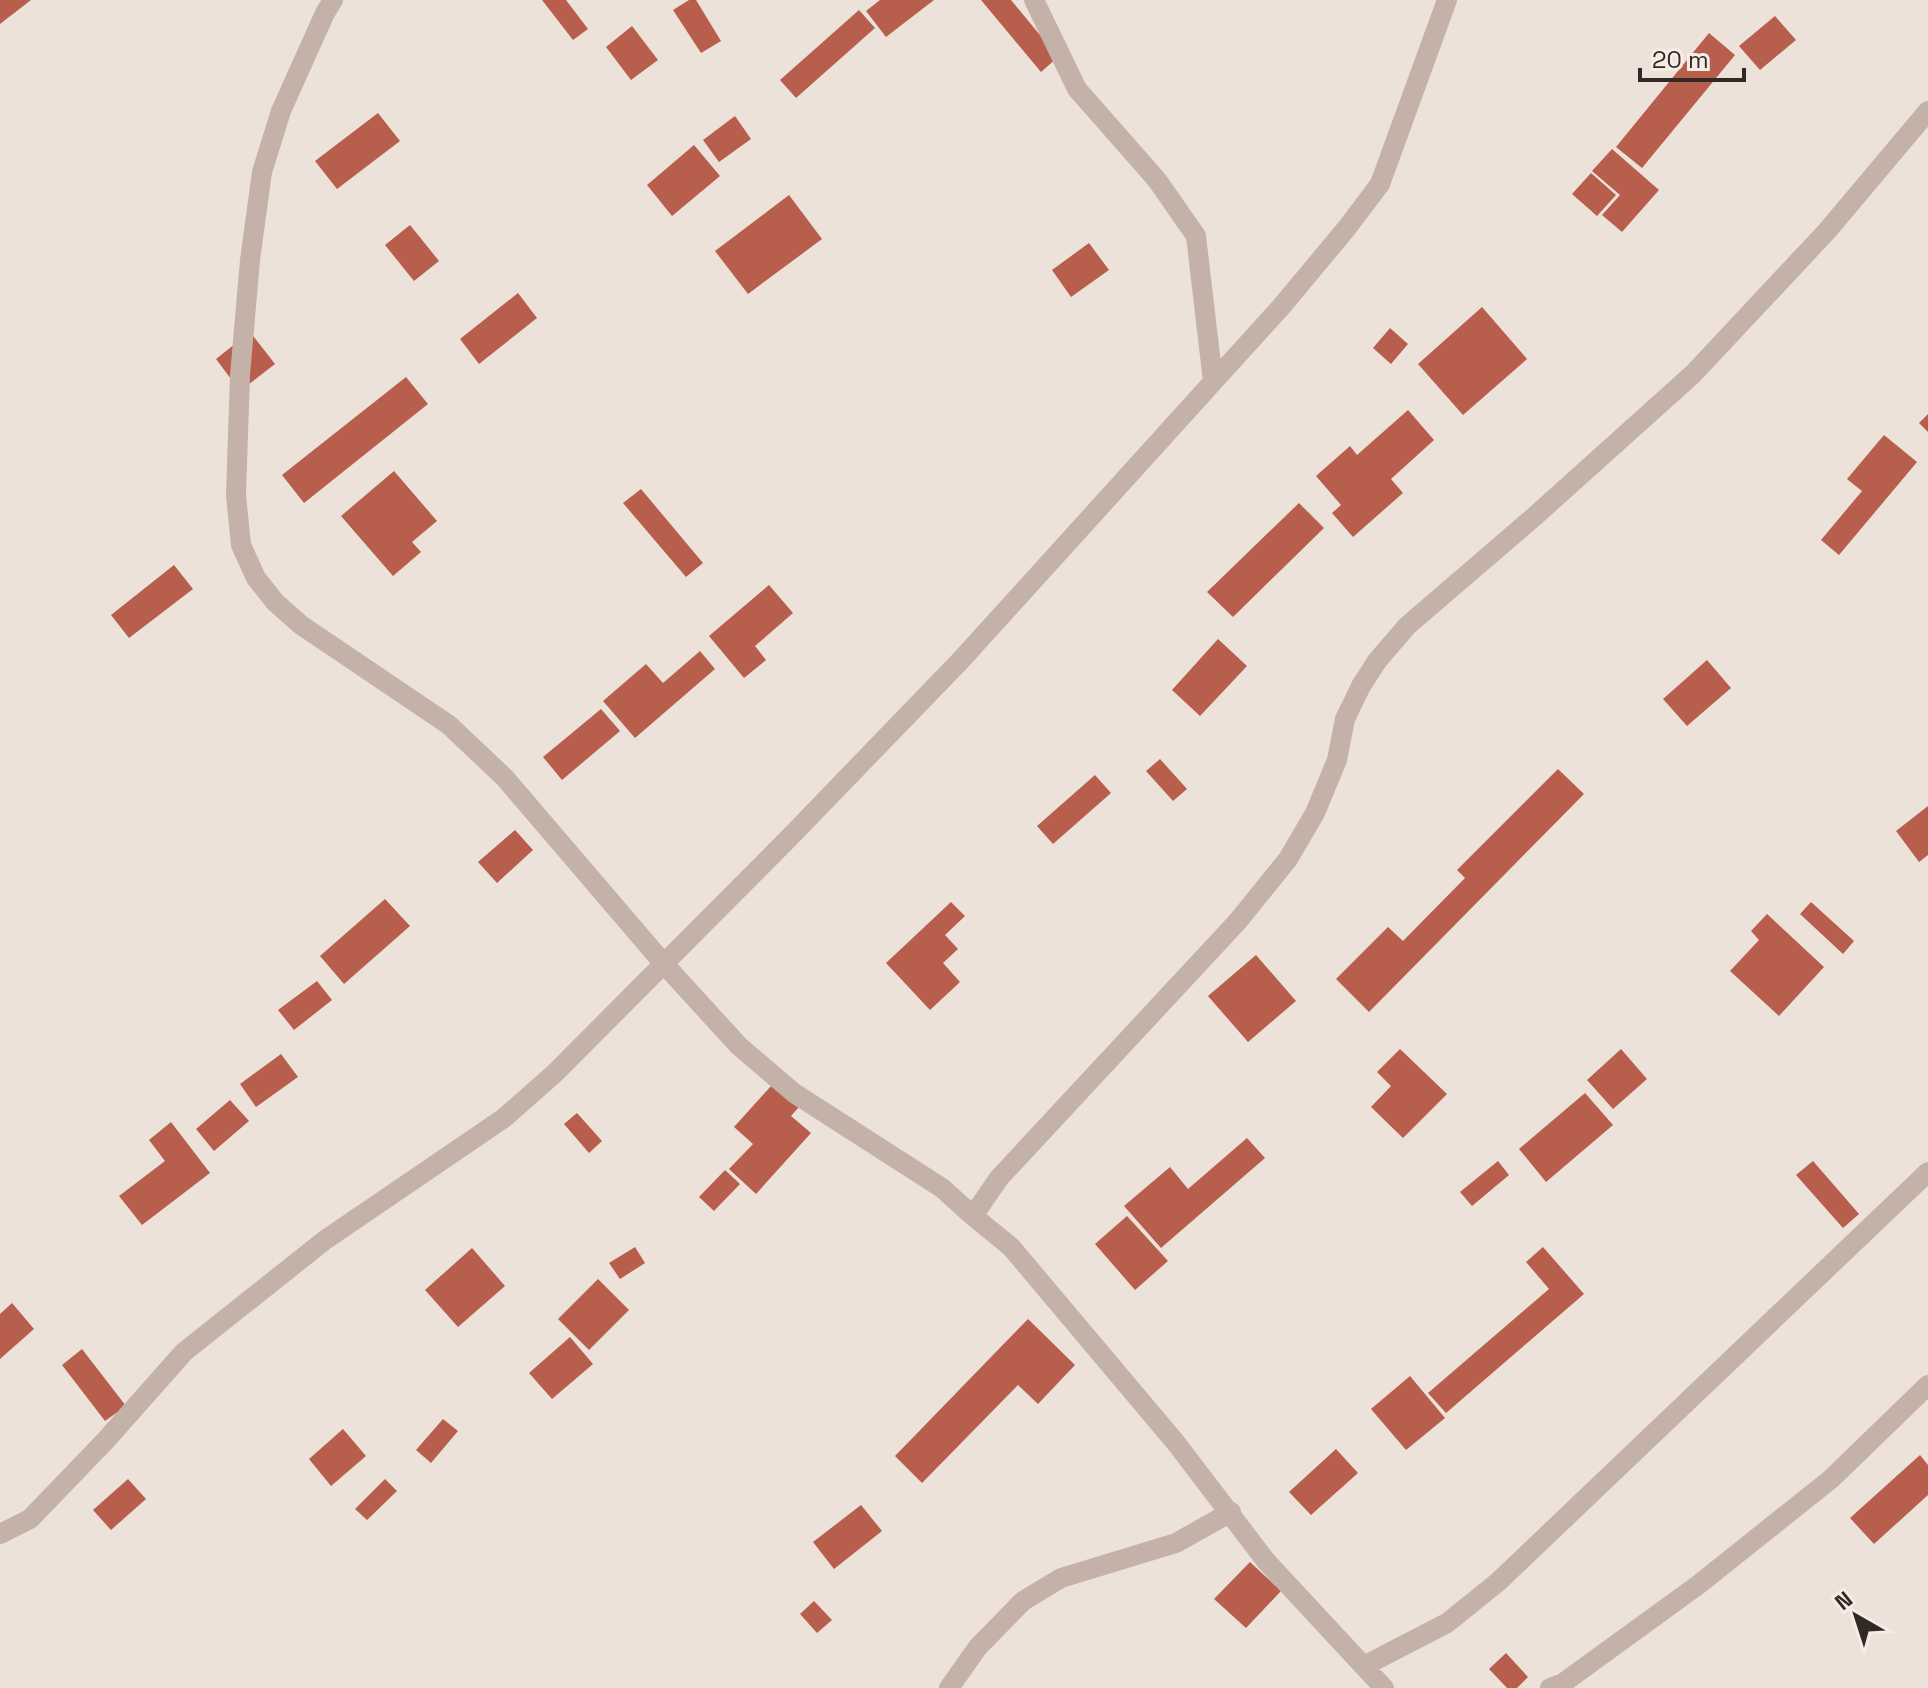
<svg xmlns="http://www.w3.org/2000/svg" width="1928" height="1688" font-family="'Space Grotesk',sans-serif">
	<style>
		.building { fill: #b75e4d }
		.lines { fill: none; stroke-linecap: round; stroke-linejoin: round }
		.minor { stroke: #c4b1a7; stroke-width: 20 }
	</style>
	<rect width="100%" height="100%" fill="#ede2d9"/>
	<path class="building" d="M0,0H31L0,24Z
		M542,0H566L588,29L573,40Z
		M689,0H696L721,41L701,53L673,10Z
		M880,0H934L886,37L866,11Z
		M981,0H1011L1058,57L1041,72Z
		M859,10L875,28L796,98L780,80Z
		M1775,16L1796,40L1760,70L1739,46Z
		M632,26L658,60L631,80L606,47Z
		M1709,33L1735,55L1642,168L1616,147Z
		M378,113L400,141L337,189L315,161Z
		M735,116L751,139L719,162L703,140Z
		M694,145L720,176L672,216L647,185Z
		M1612,149L1659,190L1622,232L1602,215L1620,195L1592,171Z
		M1591,173L1616,195L1597,216L1572,194Z
		M789,195L822,239L748,294L715,251Z
		M410,225L439,261L414,281L385,245Z
		M1089,243L1109,270L1071,297L1052,270Z
		M518,293L537,318L479,364L460,339Z
		M1482,307L1527,359L1463,415L1418,364Z
		M1390,328L1408,344L1391,364L1373,348Z
		M250,332L275,364L240,391L216,359Z
		M406,377L428,404L304,503L282,475Z
		M1408,410L1434,440L1391,479L1403,493L1353,537L1332,513L1341,505L1316,476L1350,446L1357,455Z
		M1928,414V432L1919,423Z
		M1884,435L1917,462L1839,555L1821,540L1862,491L1847,479Z
		M394,471L437,521L412,542L421,552L393,576L341,516Z
		M641,489L703,563L686,577L623,503Z
		M1299,503L1324,528L1233,617L1207,592Z
		M174,565L193,589L129,638L111,615Z
		M769,585L793,613L755,646L766,660L744,678L709,636Z
		M1218,639L1247,666L1200,716L1172,690Z
		M700,651L715,669L635,738L603,701L646,664L663,683Z
		M1707,660L1731,688L1687,726L1663,699Z
		M601,709L620,731L562,780L543,757Z
		M1160,759L1187,789L1173,801L1146,771Z
		M1558,769L1584,794L1369,1012L1336,979L1388,927L1403,941L1465,878L1457,870Z
		M1095,775L1111,793L1053,844L1037,826Z
		M1928,806V855L1919,862L1896,831Z
		M515,830L533,850L497,883L478,862Z
		M385,899L410,926L344,984L320,956Z
		M951,902L965,916L945,935L958,949L943,963L960,982L930,1010L886,963Z
		M1811,902L1854,941L1843,954L1800,914Z
		M1767,914L1824,967L1779,1016L1730,971L1759,940L1751,931Z
		M1256,955L1296,1001L1248,1042L1208,996Z
		M317,981L332,1000L294,1030L278,1010Z
		M1400,1049L1447,1094L1403,1138L1371,1107L1391,1086L1377,1072Z
		M1621,1049L1647,1079L1613,1109L1587,1080Z
		M281,1054L298,1077L256,1107L240,1084Z
		M780,1076L806,1099L791,1116L811,1133L756,1194L729,1169L753,1144L734,1127Z
		M1585,1093L1613,1125L1546,1182L1519,1149Z
		M230,1100L249,1121L214,1151L196,1129Z
		M577,1113L602,1141L589,1153L564,1124Z
		M171,1122L210,1173L142,1225L119,1196L165,1161L149,1140Z
		M1247,1138L1265,1158L1161,1248L1124,1206L1170,1167L1188,1189Z
		M1498,1161L1509,1175L1472,1206L1460,1192Z
		M1813,1161L1859,1214L1843,1228L1796,1175Z
		M725,1170L740,1184L714,1211L699,1197Z
		M1127,1216L1168,1261L1135,1290L1095,1244Z
		M635,1247L645,1263L620,1279L609,1263Z
		M1543,1247L1584,1294L1446,1413L1428,1393L1549,1289L1526,1262Z
		M472,1248L505,1286L458,1327L425,1290Z
		M598,1279L629,1310L589,1350L558,1319Z
		M12,1303L34,1329L0,1359V1314Z
		M1028,1319L1075,1365L1038,1404L1018,1385L922,1483L895,1456Z
		M570,1337L593,1364L552,1399L529,1373Z
		M82,1349L126,1406L105,1421L62,1365Z
		M1410,1376L1445,1418L1406,1450L1371,1409Z
		M443,1419L458,1431L431,1463L416,1450Z
		M343,1429L366,1456L331,1486L309,1459Z
		M1336,1449L1358,1473L1311,1515L1289,1492Z
		M1920,1455L1928,1465V1495L1874,1544L1850,1518Z
		M128,1479L146,1499L111,1530L93,1510Z
		M385,1479L397,1491L367,1520L355,1509Z
		M861,1505L882,1531L834,1569L813,1542Z
		M1250,1562L1281,1591L1246,1628L1214,1599Z
		M814,1601L832,1620L817,1633L800,1614Z
		M1506,1653L1528,1677L1517,1688H1507L1489,1669Z"/>
	<g class="lines">
		<path class="minor" d="M333,0L325,13L281,111L262,172L250,260L240,375L236,495L241,545L256,578L275,602L301,625L449,725L505,778L664,964L739,1046L794,1093L942,1188L973,1216
			M1034,0L1077,89L1157,180L1196,236L1213,381
			M0,1534L30,1519L106,1440L184,1352L325,1240L504,1118L555,1073L789,838L961,660L1281,307L1346,229L1380,184L1447,0
			M1364,1666L1447,1623L1498,1582L1928,1172
			M949,1688L978,1647L1023,1601L1061,1578L1176,1543L1231,1512
			M1384,1688L1266,1561L1176,1443L1011,1247L973,1216L999,1178L1238,921L1288,859L1315,813L1337,760L1345,719L1361,686L1377,661L1407,626L1535,516L1693,374L1827,231L1928,111
			M1550,1688L1563,1683L1698,1585L1831,1479L1928,1385"/>
	</g>
	<g transform="translate(1856 1616) rotate(321)" stroke="#f6ece4" stroke-width="6" paint-order="stroke">
	<path d="M0-6L14 30L0 20L-14 30Z" fill="#312926"/>
	<text y="-12" font-size="22" font-weight="bold" text-anchor="middle" fill="#312926">N</text>
	</g>
	<path d="M1640 68v12h104v-12" fill="none" stroke="#312926" stroke-width="4"/>
	<text x="1652" y="68" font-size="24" fill="#312926" stroke="#f6ece4" stroke-width="6" paint-order="stroke">20 m</text>
</svg>
